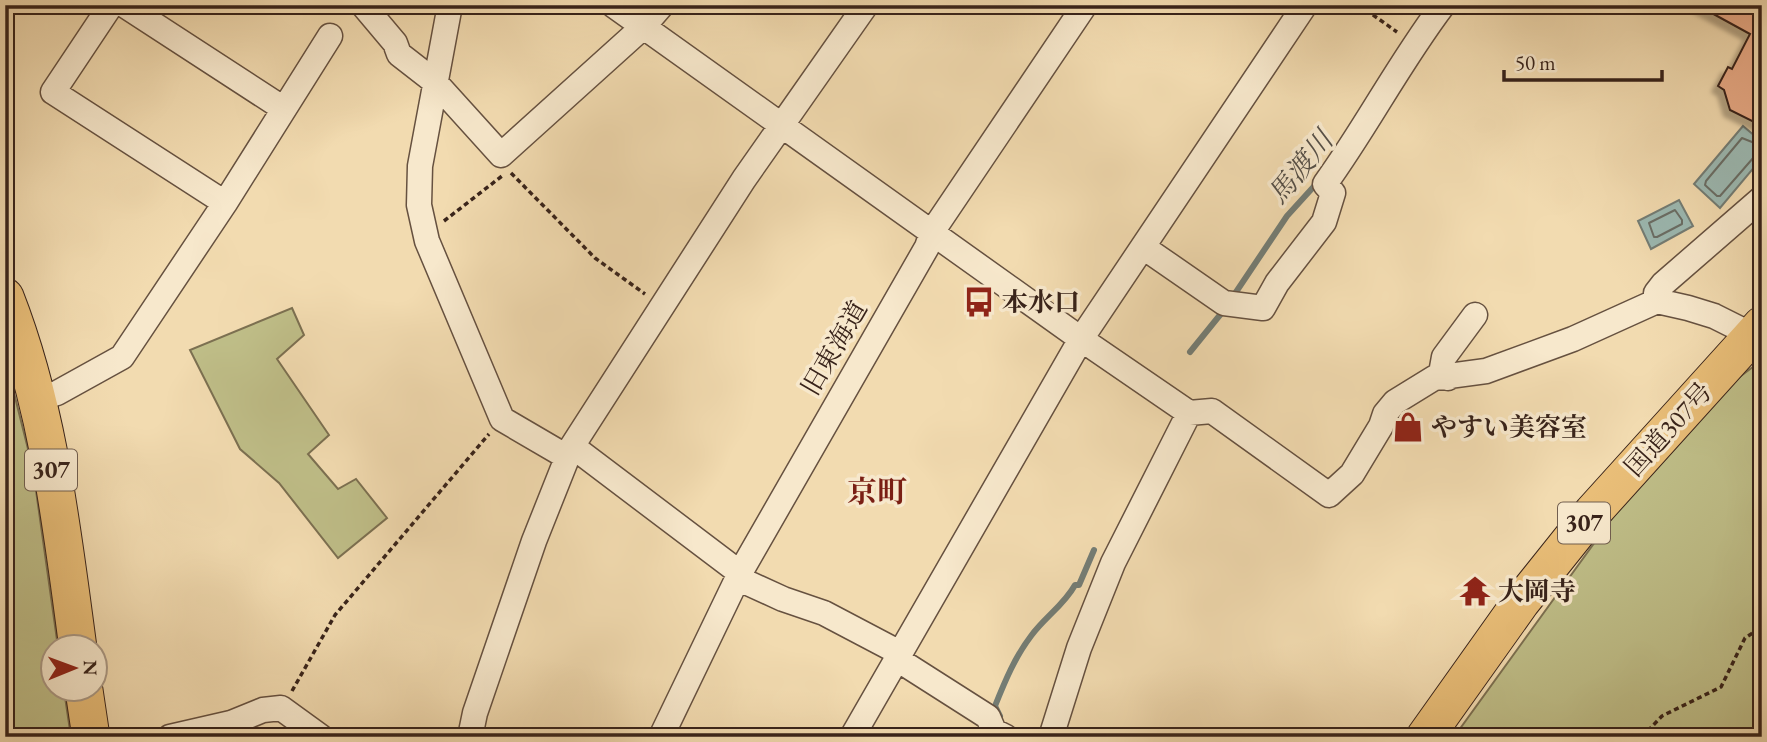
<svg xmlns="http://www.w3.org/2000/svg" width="1767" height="742" font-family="'EB Garamond','Noto Serif JP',serif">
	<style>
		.green { fill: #bfbe88; stroke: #7c7051; stroke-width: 2 }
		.water { fill: #9cb9b2; stroke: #747d75; stroke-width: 2 }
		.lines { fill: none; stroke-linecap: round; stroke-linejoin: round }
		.shore { stroke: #6a6e66; stroke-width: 2 }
		.stream { stroke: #747d75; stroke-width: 6 }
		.building { fill: #e8aa86; stroke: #38231a; stroke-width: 2; filter: url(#shadow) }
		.minor-casing { stroke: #665140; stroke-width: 27 }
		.highway-casing { stroke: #38231a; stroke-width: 39 }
		.path { stroke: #38231a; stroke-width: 3.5; stroke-dasharray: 5 3.5; stroke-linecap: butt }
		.minor { stroke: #f7e8cc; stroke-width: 24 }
		.highway { stroke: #e9be78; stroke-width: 37 }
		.labels { text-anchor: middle; stroke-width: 7; stroke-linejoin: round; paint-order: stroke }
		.shield { fill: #f7e8cc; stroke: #715e4f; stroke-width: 2 }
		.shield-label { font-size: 24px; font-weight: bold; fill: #38231a }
		.poi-label { font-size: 26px; font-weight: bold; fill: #38231a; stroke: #f7e8cc; text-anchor: start }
		.street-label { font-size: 26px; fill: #38231a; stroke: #f7e8cc }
		.water-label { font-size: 28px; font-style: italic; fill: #565048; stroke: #f7e8cc }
		.quarter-label { font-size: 30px; font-weight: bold; fill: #7a1f14; stroke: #f7e8cc }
	</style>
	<defs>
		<filter id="shadow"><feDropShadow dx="-6" dy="6" stdDeviation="2" flood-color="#0004"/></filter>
	</defs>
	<rect width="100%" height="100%" fill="#f2dbb0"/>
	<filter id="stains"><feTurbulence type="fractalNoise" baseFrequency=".00286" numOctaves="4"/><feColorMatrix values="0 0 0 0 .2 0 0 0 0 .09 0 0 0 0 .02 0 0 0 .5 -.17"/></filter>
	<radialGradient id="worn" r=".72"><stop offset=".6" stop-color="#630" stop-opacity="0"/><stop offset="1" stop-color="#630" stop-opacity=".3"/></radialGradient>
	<path class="green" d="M292,308L304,335L277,359L329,435L308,454L338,489L356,479L387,518L338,558L279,483L240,449L190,350Z
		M5,357L33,469L58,647L52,648V690H64L71,737H5Z
		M1762,360V737H1454L1634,488L1733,382Z"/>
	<path class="water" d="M1743,126L1762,142V158L1720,208L1694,184Z
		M1679,200L1693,226L1651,249L1638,221Z"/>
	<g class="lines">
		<path class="shore" d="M1762,146L1742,138L1706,181L1705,185L1717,196H1720L1754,157L1762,154
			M1675,210L1682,220V224L1657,237H1654L1649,223Z"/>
		<path class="stream" d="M1232,298L1287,216L1317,183
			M1190,352L1224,310
			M1000,716L995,706C1005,681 1015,657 1031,636C1045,617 1064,605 1075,585H1079L1094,550"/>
	</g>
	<path class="building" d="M1697,5H1762V126L1730,110L1724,90L1718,86L1728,67L1732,69L1750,34Z"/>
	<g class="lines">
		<g class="minor-casing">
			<path id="minor" d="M111,5L53,92L225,203
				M124,5L284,109
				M363,5L395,43L399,54L435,82L501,155L643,27L662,5
				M450,5L420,166L419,205L427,241L502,419L567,457
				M613,5L1081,339L1189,413L1113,563L1079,648L1051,737
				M1143,247L1224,303L1263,308L1277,283L1324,222L1333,193L1325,184C1367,126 1399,63 1443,5
				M1657,301L1656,293L1663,284L1762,198
				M1448,378L1442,368L1444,357L1475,315
				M38,399L57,393L122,357L225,203L330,36
				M1189,413L1212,411L1329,495L1352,474L1381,426L1385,414L1395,402L1434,378L1486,371L1573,339L1657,301L1688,308L1714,316L1752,335
				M571,448L580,452L740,573
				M737,578L783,599L824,613L900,653
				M897,659L988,717L994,731L1006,737
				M170,737L231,723L263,710L281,708L321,737
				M470,737L475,713L534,541L571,448L744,179L866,5
				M661,737L740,573L927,247L932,232L1085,5
				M852,737L1081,339L1305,5"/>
		</g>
		<g class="highway-casing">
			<path id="highway" d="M5,297C49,409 62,530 78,648
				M84,690L91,737
				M1425,737L1521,602L1593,512L1762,325"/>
		</g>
		<path class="path" d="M1359,5L1397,32
			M511,173L595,258L645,294
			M444,221L502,176
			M292,691L335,615L489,434
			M1642,737L1662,716L1721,687L1745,638L1762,627"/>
		<use href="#minor" class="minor"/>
		<use href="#highway" class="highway"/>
	</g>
	<defs>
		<g id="bus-bare" transform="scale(2.415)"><path d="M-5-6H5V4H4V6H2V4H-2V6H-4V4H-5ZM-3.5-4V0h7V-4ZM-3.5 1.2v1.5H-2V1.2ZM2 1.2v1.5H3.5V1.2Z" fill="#8f2418" stroke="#f7e8cc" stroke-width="2.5" paint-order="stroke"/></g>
		<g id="shop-bare" transform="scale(2.415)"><path d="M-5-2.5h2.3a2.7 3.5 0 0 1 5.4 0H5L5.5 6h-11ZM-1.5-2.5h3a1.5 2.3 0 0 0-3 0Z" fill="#8f2418" stroke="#f7e8cc" stroke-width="2.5" paint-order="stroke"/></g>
		<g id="temple-bare" transform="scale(2.415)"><path d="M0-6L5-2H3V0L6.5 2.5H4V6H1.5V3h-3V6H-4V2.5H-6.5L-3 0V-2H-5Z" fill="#8f2418" stroke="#f7e8cc" stroke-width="2.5" paint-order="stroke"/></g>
	</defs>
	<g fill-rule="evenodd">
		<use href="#bus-bare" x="979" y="302"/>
		<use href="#shop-bare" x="1408" y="427"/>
		<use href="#temple-bare" x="1475" y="591"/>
	</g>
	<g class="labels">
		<g class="shield">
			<rect x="25" y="449.5" width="52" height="41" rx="5"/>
			<rect x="1558" y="502.5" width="52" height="41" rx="5"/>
		</g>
		<g class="shield-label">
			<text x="51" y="478">307</text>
			<text x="1584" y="531">307</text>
		</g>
		<g class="poi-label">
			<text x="1002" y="311">本水口</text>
			<text x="1431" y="436">やすい美容室</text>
			<text x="1498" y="600">大岡寺</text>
		</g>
		<g class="street-label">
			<text transform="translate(834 348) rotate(-60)" y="9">旧東海道</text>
			<text transform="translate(1668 429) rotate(-48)" y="9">国道307号</text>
		</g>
		<g class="water-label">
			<text transform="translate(1300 167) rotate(-51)" y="10">馬渡川</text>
		</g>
		<g class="quarter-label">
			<text x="877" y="502">京町</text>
		</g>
	</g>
	<rect width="1767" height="742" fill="none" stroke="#f2dbb0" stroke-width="28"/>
	<rect x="7" y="7" width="1753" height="728" fill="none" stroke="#38231a" stroke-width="3.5"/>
	<rect x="14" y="14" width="1739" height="714" fill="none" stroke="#38231a" stroke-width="2"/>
	<g transform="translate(74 668) rotate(89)"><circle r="33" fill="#f7e8cc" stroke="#ab9985" stroke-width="2"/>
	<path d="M0-5L12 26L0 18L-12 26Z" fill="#8f2418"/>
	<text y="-10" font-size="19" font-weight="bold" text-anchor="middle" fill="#38231a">N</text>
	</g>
	<path d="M1504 70v10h158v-10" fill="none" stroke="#38231a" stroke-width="3.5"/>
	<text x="1515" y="70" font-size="21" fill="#38231a" stroke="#f7e8cc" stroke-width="5" paint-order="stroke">50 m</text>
	<rect width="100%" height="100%" filter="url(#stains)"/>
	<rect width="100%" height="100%" fill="url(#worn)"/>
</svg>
